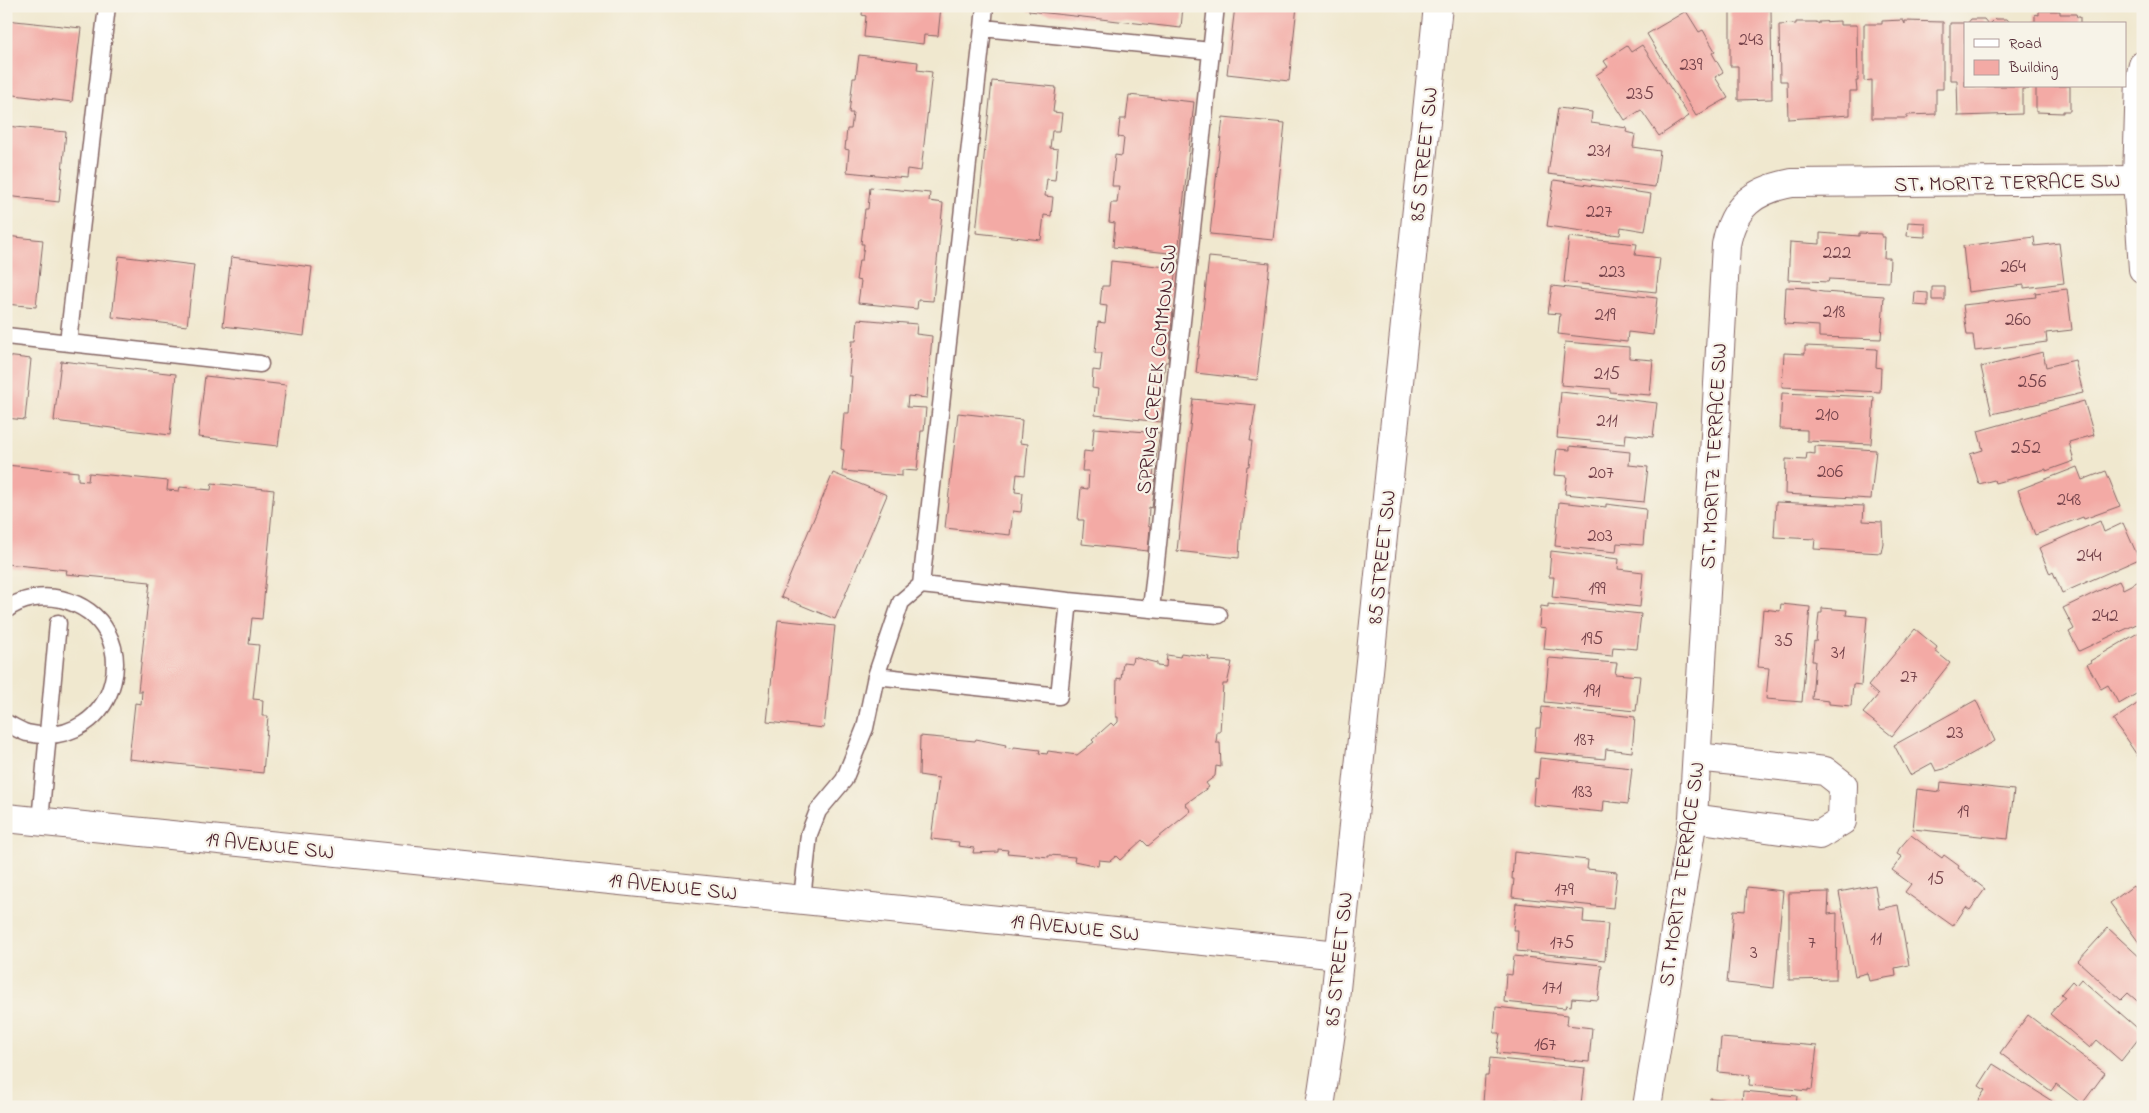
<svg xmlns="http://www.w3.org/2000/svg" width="2149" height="1113" font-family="'Indie Flower',sans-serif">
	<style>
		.building { fill: #f3aaa5 }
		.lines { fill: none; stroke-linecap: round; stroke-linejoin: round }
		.lane-casing { stroke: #846564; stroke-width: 19 }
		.street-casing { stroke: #846564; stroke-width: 30 }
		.secondary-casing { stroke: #846564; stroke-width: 30 }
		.lane { stroke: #fff; stroke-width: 16 }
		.street { stroke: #fff; stroke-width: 28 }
		.secondary { stroke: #fff; stroke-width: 28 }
		.labels { text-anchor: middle; stroke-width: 4.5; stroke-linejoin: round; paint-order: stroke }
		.number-label { font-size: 19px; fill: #74424a }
		.street-label { font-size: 21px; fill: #4a1f2b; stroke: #f7f3e8 }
	</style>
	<rect width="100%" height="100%" fill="#f7f3e8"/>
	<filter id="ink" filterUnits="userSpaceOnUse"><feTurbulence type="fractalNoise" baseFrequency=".02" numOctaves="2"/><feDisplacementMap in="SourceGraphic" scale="10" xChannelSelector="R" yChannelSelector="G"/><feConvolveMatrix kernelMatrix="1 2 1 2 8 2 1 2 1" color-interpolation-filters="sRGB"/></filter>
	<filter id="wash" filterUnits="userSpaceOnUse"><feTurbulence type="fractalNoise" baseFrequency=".0096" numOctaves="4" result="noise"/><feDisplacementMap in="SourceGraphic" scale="20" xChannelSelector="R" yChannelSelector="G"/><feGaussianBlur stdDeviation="1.12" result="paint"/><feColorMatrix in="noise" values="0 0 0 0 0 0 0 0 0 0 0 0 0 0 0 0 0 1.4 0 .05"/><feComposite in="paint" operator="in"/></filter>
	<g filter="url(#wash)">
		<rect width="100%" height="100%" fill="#f0e8cf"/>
		<g id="blocks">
			<path class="building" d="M863,6H941L938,36L924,35L923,44L864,37L866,16L862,15Z
				M1029,6H1183L1181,28L1029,11Z
				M1235,6H1297L1289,81L1227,74Z
				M1733,8L1771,10L1772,99L1738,100V66H1730V11L1734,10Z
				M1686,11L1699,32L1703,30L1715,51L1712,53L1723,72L1715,77L1728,98L1696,116L1647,34Z
				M2039,11H2060V14H2076L2077,17H2080V24H2035V14L2039,15Z
				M1971,19H1984L1988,24H1967Z
				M1995,19H2007L2011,24H1990Z
				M6,20L81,28L72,102L6,94Z
				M1903,20L1905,24V21L1943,22V89H1936V114L1907,115V118H1872V80L1864,81V24H1882V21Z
				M1840,21V25H1857L1858,81H1856L1857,91H1850V115L1788,119L1787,81H1780L1779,25L1796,24V22H1816L1819,24V22Z
				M1950,23H1965V86H2029V89H2022V114L1958,116L1957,80H1950Z
				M1642,45L1689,116L1659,136L1641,110L1625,120L1596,75L1608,67L1604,61L1627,46L1631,52Z
				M859,55L918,62L917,70L932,72L921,171L907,169L906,178L847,172L849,150L845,149L847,129H851L853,113H849L853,78H856Z
				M992,81L1056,87L1053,112L1062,113L1060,131H1052L1050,148L1058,149L1055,180L1047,179L1045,196L1053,197L1051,216L1044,215L1041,240L976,233Z
				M2036,86H2070V111H2063V113L2036,112Z
				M1129,95L1194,102L1178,254L1113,247L1115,223L1109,222L1111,203H1117L1119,186H1112L1115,155L1122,156L1124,138L1118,137L1120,119H1126Z
				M1558,108L1592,112L1591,123L1627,128L1626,132L1635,134L1633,147L1660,151L1655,187L1548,174Z
				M1223,117L1285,123L1273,240L1210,234Z
				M6,126L66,132L59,202L6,196Z
				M1554,180L1651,194L1645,231L1621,227L1620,235L1611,234V235L1547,226Z
				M870,187L930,193L929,201L943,203L933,301L918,300L917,309L858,303L861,281L856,280L859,260H862L864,244H861L865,209H868Z
				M1908,222L1925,223V237L1907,236Z
				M1820,233L1859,236V233L1882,234V237H1885L1884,258H1890L1889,282L1829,279L1828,282L1788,280L1790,242L1820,244Z
				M6,236L43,240L36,307L6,304Z
				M1569,237L1637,244L1635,255L1660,258L1656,292L1564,282Z
				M2034,237L2035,246L2059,243L2064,283L2024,288V285L1968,292L1963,246Z
				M119,256L194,265L187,326L112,317Z
				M231,257L312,267L304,336L223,326Z
				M1209,257L1270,263L1257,380L1196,373Z
				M1111,261L1176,268L1170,310H1173L1168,362H1165L1161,397H1164L1161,422L1095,415L1098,389L1092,388L1093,370L1100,371L1102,353H1095L1098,322L1105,323L1107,306L1100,305L1102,286H1109Z
				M1552,286L1657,298L1653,335L1628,332L1627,342L1558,334L1560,314L1548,313Z
				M1786,287L1810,288V290L1823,292L1884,296L1881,339L1819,337V326L1784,324Z
				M1932,287H1945V300H1932Z
				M2067,289L2072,330L2046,333L2047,342L1975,351L1973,335H1967L1963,305L2036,297L2035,293Z
				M1915,292L1928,293V306L1914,305Z
				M858,319L917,324L916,334L932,336L927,398L908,396L907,407L926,408L924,431H921L917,471L902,470V476L842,471L844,450L841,449L844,413H849L852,376H849L852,341H856Z
				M1565,342L1629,347V358L1653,360L1650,395L1610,392V389L1561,385Z
				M1805,346L1877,349L1876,367L1881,368L1880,392L1782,387L1784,353L1805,354Z
				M2043,352L2046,367L2075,360L2083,393L1992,414L1981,367Z
				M6,356L31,359L25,420L6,418Z
				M61,361L176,374L170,435L54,421Z
				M205,376L286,385L278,446L198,437Z
				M1561,392L1657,403L1653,437L1626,434L1625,444L1557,438Z
				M1782,393L1874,397L1871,444L1807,441V430L1780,429Z
				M1193,399L1256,405L1250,441H1252L1249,466H1247L1244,497H1246L1243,522H1241L1239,558L1177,551Z
				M2084,401L2094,435L2069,442L2074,461L2046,471V469L1995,483L1994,480L1979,484L1970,454L1983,450L1978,431Z
				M958,413L1022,420L1020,443L1028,444L1025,475L1017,474L1015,492L1023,493L1021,512L1013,511L1010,535L945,528Z
				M1094,428L1160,433L1153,476H1156L1152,508L1149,507L1148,526L1150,527L1148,551L1082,544L1084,520H1078L1081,488L1088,489L1089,471H1082L1084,451L1092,452Z
				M1570,446L1630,452L1629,465L1648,467L1644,502L1565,494L1567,476L1554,475L1557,449L1570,450Z
				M1815,446L1876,450L1871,499L1785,494L1786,459L1806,460L1807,453L1815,454Z
				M6,465L78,472V480L88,481L89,473L168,481L167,490L179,491L180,487L211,490L212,483L274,490L262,619L252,618L249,644L259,645L253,699L263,700L262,716H268L263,773L129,759L135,703L141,704L142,691H138L150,582L66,574L67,570L6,564Z
				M2077,467L2082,480L2106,471L2120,506L2084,519L2083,517L2035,535L2018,490Z
				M833,473L887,495L835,619L781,597Z
				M1559,502L1606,507V504L1646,509L1643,545L1617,543L1616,552L1555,546Z
				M1776,502L1864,506L1863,521L1882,522L1883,543L1881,553L1814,549L1815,539L1774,537Z
				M2100,521L2104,532L2123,523L2139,559L2062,593L2053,572L2050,574L2039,548Z
				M1551,551L1619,559L1618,569L1643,572L1640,607L1552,597L1554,577H1549Z
				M2143,579V621L2079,651L2069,632L2074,629L2063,608L2119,581L2123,589Z
				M1548,604L1641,614L1637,649L1613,647L1612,656L1544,649L1546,628L1539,627L1541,606L1548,607Z
				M1781,604L1810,607L1802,702L1766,699L1769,668L1758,667L1763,609L1780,611Z
				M1822,608L1847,610L1846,615L1867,617L1861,685L1853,684L1851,706L1829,704V701L1812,699L1815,661H1812L1814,641L1816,642L1819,613H1822Z
				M778,620L835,626L824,728L767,722Z
				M1915,629L1937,647L1935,651L1950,663L1892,736L1863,713L1878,695L1868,686Z
				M2143,630V690L2119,704L2108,685L2101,689L2087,664L2091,662L2090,661Z
				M1181,653L1209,657L1208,660L1232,662L1227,684H1223L1220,732H1217L1216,743H1220L1221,767L1216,766L1215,776L1206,783L1209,787L1185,804L1191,811L1148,846L1142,840L1120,860L1116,856L1110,861L1099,860L1098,866L1074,861L1075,857L1049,855V857L1007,853L1008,850L998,849V852L973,853L974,848L958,846L959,842L931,839L939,778L919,775L920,736L975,741L976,739L1006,745L1005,747L1014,749V747L1040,750L1039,753L1047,754L1048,751L1077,755L1094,742L1092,740L1111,723L1114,726L1118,722V717H1116L1117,678L1121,679L1123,662L1132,663L1133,657L1157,663V666L1166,667L1167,655L1180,657Z
				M1549,658L1617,663L1615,674L1640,676L1636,711L1545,702Z
				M1976,700L1995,741L1944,769L1936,771L1932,763L1910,775L1894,745Z
				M2143,700V764L2113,720Z
				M1542,707L1635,717L1632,752L1606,749L1605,759L1534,752L1536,728H1540Z
				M1540,758L1632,768L1628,804L1604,801L1603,812L1533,805L1535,778L1538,779Z
				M1941,782L2014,790L2008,839L1913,829L1917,789L1940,792Z
				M1911,835L1942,858L1944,855L1959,866L1958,868L1985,889L1970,910L1966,907L1953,926L1905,892L1911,884L1892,870L1902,857L1897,854L1899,849Z
				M1514,852L1588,860L1587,869L1617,872L1613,908L1512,897L1514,879H1512Z
				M1875,885L1879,909L1898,905L1909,965L1895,968L1896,976L1869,981L1867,973L1855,976L1839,892Z
				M2133,886L2137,892L2143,887V948L2110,903Z
				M1747,887L1783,891L1774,988L1727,983L1734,910L1745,911Z
				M1829,892L1828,914L1837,913L1836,979L1789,980V893Z
				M1516,903L1584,910L1583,922L1608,924L1605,960L1517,951L1518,930H1513Z
				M2108,928L2143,960V1006L2128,993L2121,1000L2078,961Z
				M1514,956L1602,965L1598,1000L1572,998L1571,1006L1566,1005L1565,1008L1504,1002L1506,974L1512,975Z
				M2081,979L2143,1033L2121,1061L2097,1040L2090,1048L2050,1014L2065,997L2061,994L2072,981L2076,985Z
				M1496,1007L1568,1015L1567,1025L1592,1028L1589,1062L1497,1053L1500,1033H1494Z
				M2028,1015L2105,1073L2082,1104L2056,1084L2051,1091L2000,1053Z
				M1721,1038L1817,1046L1812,1090L1808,1089V1091L1749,1085L1750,1075L1718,1072Z
				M1490,1058L1585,1068L1581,1104L1553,1102V1107H1517L1483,1103L1485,1076H1488Z
				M1993,1064L2052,1101L2048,1107H1974L1985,1090L1979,1086Z
				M1743,1091L1797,1096L1796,1107H1710V1098L1742,1101Z"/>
		</g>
	</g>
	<g filter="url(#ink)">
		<use href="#blocks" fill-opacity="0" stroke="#846564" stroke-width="1"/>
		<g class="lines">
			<g class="lane-casing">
				<path id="lane" d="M985,6L983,28L1211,51
					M6,336L260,364
					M68,342L107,6
					M921,585L983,28
					M1069,601L1151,609L1216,6
					M1151,609L1219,615
					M6,610C21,598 43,595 61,599C152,622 119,753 27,733C20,731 13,726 6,723
					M40,821L58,623
					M802,899L809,834L818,811L844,780L865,728L876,676L1059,696L1069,601L921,585L901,602L876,676"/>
			</g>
			<g class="street-casing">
				<path id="street" d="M6,818L1339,955
					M1693,818L1819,835L1842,821L1843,785L1825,771L1697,757
					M1647,1107L1693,818L1726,245C1733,206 1754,190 1792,183L2137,180"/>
			</g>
			<g class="secondary-casing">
				<path id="secondary" d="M2143,65L2140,78L2137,180L2143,269
					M1320,1107L1333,1018L1438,6"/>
			</g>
			<use href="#lane" class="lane"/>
			<use href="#street" class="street"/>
			<use href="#secondary" class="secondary"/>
		</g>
	</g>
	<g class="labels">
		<g class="number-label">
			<text x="1751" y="45">243</text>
			<text x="1691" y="70">239</text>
			<text x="1640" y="99">235</text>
			<text x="1599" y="156">231</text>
			<text x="1599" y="217">227</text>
			<text x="1837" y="258">222</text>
			<text x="2013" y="272">264</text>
			<text x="1612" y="277">223</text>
			<text x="1834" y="317">218</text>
			<text x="1605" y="320">219</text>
			<text x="2018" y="325">260</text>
			<text x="1607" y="379">215</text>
			<text x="2032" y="387">256</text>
			<text x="1827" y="420">210</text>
			<text x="1607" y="426">211</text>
			<text x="2026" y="453">252</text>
			<text x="1830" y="477">206</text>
			<text x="1601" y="478">207</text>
			<text x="2069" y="505">248</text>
			<text x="1600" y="541">203</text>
			<text x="2089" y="561">244</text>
			<text x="1597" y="594">199</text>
			<text x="2105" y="621">242</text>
			<text x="1592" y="644">195</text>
			<text x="1784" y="646">35</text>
			<text x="1838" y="658">31</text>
			<text x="1909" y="682">27</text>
			<text x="1592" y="696">191</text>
			<text x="1955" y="738">23</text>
			<text x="1584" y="745">187</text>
			<text x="1582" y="797">183</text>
			<text x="1963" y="817">19</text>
			<text x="1936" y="884">15</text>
			<text x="1564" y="895">179</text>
			<text x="1876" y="944">11</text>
			<text x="1562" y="948">175</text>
			<text x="1812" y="948">7</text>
			<text x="1754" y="958">3</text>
			<text x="1552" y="993">171</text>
			<text x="1545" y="1050">167</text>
		</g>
		<g class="street-label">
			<text transform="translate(1423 154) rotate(-84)" y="7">85 STREET SW</text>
			<text transform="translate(2007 182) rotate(-1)" y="7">ST. MORITZ TERRACE SW</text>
			<text transform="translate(1156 369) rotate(-84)" y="7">SPRING CREEK COMMON SW</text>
			<text transform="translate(1713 456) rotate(-87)" y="7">ST. MORITZ TERRACE SW</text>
			<text transform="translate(1381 557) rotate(-84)" y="7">85 STREET SW</text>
			<text transform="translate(270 845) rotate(6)" y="7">19 AVENUE SW</text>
			<text transform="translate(1681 874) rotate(-82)" y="7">ST. MORITZ TERRACE SW</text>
			<text transform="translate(673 886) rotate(6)" y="7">19 AVENUE SW</text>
			<text transform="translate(1075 927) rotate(6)" y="7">19 AVENUE SW</text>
			<text transform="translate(1338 959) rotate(-84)" y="7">85 STREET SW</text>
		</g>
	</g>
	<rect width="2149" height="1113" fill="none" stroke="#f7f3e8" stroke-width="25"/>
	<rect x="1964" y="22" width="162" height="65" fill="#f7f3e8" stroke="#b29e9c"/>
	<rect x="1974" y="39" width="25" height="8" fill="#ffffff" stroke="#b29e9c"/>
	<text x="2009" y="48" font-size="15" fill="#4a1f2b">Road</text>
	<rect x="1974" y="60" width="25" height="15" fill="#f3aaa5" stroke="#b29e9c"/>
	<text x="2009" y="72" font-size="15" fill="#4a1f2b">Building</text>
</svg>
